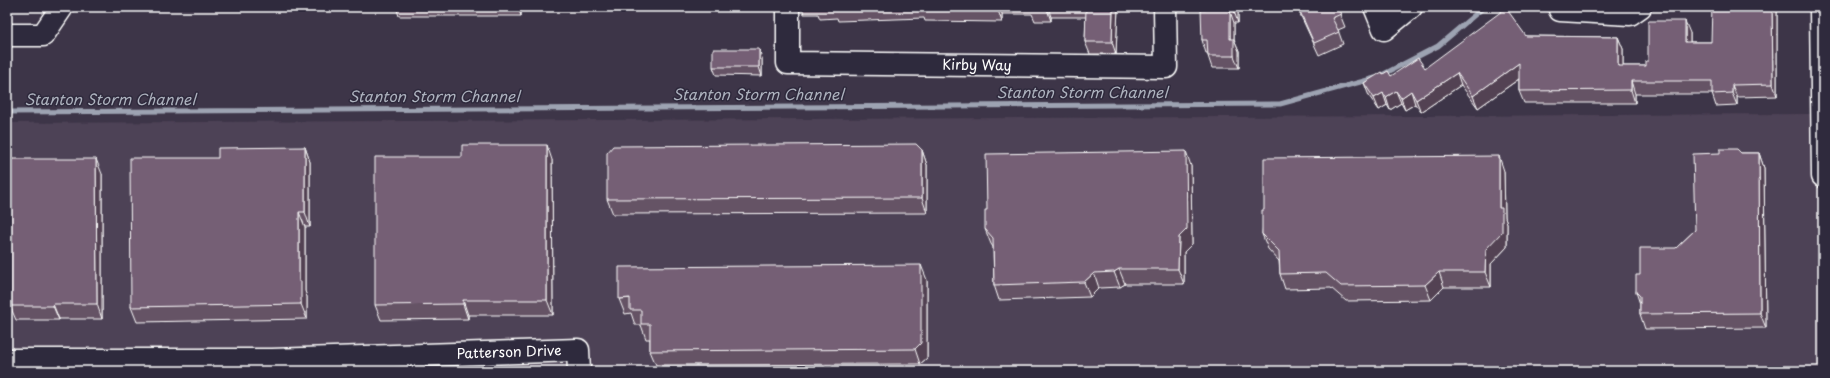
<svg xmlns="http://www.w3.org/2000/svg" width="1830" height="378" font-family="'Playpen Sans',sans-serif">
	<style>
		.built { fill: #4e4256 }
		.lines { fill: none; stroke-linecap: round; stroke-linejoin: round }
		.stream { stroke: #9da3b2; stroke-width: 5 }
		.minor-casing { stroke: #fff; stroke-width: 25 }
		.minor { stroke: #2f2a3d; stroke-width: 22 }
		.wall { fill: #655265; stroke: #fff }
		.shaded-wall { fill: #524252; stroke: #fff }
		.building { fill: #755f75; stroke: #fff }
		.labels { text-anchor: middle; stroke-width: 3; stroke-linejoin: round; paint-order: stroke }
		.street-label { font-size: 14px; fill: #fff; stroke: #2f2a3d }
		.water-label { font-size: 15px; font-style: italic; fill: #adb2be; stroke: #2f2a3d }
	</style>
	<rect width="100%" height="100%" fill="#3d3548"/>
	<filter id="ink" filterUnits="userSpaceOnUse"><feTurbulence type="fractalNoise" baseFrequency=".025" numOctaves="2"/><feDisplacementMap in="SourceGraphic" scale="8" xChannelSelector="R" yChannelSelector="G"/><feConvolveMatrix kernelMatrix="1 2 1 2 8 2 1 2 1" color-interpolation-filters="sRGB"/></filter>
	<g filter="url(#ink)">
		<path class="built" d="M1808,114H1823V371H7V123Z"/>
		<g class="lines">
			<path class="stream" d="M1382,75L1438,46L1484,7
				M7,112L1280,104L1375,78"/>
			<g class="minor-casing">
				<path id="minor" d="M788,7V63L1166,67L1165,7
					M1375,7L1384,29L1411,7
					M1821,7L1823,176
					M1560,10L1630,14L1640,7
					M7,35H43L62,7
					M7,360H272L578,350L579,371"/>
			</g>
			<use href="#minor" class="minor"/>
		</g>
		<path class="wall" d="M396,7H521V16H399Z
			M802,7H1118L1116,54H1090L1085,42L1086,17H1051V21H1035L1032,14H1002V22L925,21L924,18L838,21L837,18L820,19L818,14H804Z
			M1238,7V23H1234V39L1239,51V68H1212L1208,56V53H1206L1202,40L1206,10Z
			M1297,7H1337L1345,27L1338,30L1343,44L1319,55L1300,14Z
			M1777,10V96L1737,97V105L1716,106L1712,94H1635V103H1524L1519,91V79L1478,108L1461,85L1421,112L1415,104L1405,110L1401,103L1390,110L1387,105L1379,110L1369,96L1364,83L1383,74L1391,76L1425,68L1526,36L1618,37L1623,49V66H1646L1648,61L1690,33V42H1711Z
			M762,58V76L716,75L713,67Z
			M305,147L310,162V227H305V291L307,297V319L137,322L131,307L218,158Z
			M922,150L927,165V213L613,214L607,199Z
			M1741,153H1759L1764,168L1766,328L1645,329L1640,314V304L1636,292L1640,275L1676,248L1695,230Z
			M552,160L553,315H468V319L381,320L375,305Z
			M1191,166L1192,244L1184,252V284H1125L1120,287L1099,288L1090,297L999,300L994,285L993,247L991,244L985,229Z
			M1504,171L1505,217L1507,223V247L1491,264V287H1444L1431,300L1346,301L1331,288L1285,289L1280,274L1279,261L1268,249L1262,234L1264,210Z
			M102,174V319H59V320H16L10,306Z
			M927,280V358L920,364L656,365L650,351V339H646L641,325H635L631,313L625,314L619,299Z"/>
		<path class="shaded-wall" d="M518,7H521V16Z
			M998,7H999L1002,14V22L998,10Z
			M1047,7H1048L1051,17V21L1047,9Z
			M1113,7H1118L1116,54L1112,42Z
			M1234,7H1238V23L1234,11Z
			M1772,7H1776L1777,10V96L1773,84Z
			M1230,11L1234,23V39L1239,51V68L1234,56L1230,39Z
			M1685,21L1690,33V54L1685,42Z
			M1618,37L1623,49V78L1618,66Z
			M759,49L762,58V76L759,67Z
			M1519,63L1523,76L1478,108L1473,96Z
			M1457,73L1461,85L1421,112L1416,100Z
			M1631,81L1635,94V103L1631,90Z
			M1732,85L1737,97V105L1732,93Z
			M1396,91L1401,103L1390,110L1386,97Z
			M1411,91L1415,104L1405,110L1401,98Z
			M1383,93L1387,105L1379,110L1374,98Z
			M547,145L552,160L553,315L547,300Z
			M305,147L310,162V227L305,212Z
			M922,150L927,165V213L922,198Z
			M1186,151L1191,166L1192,244L1184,252V284L1178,269L1179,237Z
			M1759,153L1764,168L1766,328L1760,313Z
			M1499,156L1504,171L1505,217L1507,223V247L1491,264V287L1485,272L1486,249L1499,208Z
			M96,159L102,174V319L97,304Z
			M299,212L305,227V291L307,297V319L301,304L299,282Z
			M921,265L927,280V358L920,364L915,349Z
			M1119,269L1125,284L1120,287L1114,272Z
			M1439,272L1444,287L1431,300L1425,285Z
			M1094,273L1099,288L1090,297L1084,282Z
			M463,300L468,315V319L463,304Z
			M53,304L59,319V320L53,306Z"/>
		<path class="building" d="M833,7H893L833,9Z
			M921,7H998V10L921,9Z
			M1030,7H1047V9H1030Z
			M1086,7H1113L1112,42H1085Z
			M1206,7H1234V11H1230V39H1234V56H1208L1207,40H1202L1201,10H1206Z
			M1298,7H1337L1341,14L1332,18L1339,32L1314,43Z
			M1712,7H1772L1773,84L1732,85V93L1712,94V81H1631V90L1519,91V63L1473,96L1457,73L1416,100L1411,91L1401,98L1396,91L1386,97L1383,93L1374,98L1364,83L1382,72L1383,74L1388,71L1391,76L1418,58L1425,68L1506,8L1526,36L1618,37V66H1646V61H1648V21H1685V42H1711Z
			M713,49H759V67H713Z
			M916,144L922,150V198L607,199V153L613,146Z
			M462,145H547V300H463V304L375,305V157H462Z
			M305,147V212H299V282H301V304L131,307L130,158H218V148Z
			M1720,149H1737L1741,153H1759L1760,313L1640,314V296L1636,292V275H1640V248H1676L1695,230L1693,154L1720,153Z
			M1186,151L1187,229L1179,237L1178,269H1119L1114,272L1094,273L1084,282L994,285L993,238L985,229V210H987L986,154Z
			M1499,156V208H1502V232L1486,249L1485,272H1439L1425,285L1341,286L1326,273L1280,274L1279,251L1262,234V210H1264V158Z
			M9,159H96L97,304H53V306H10Z
			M921,265V343L915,349L650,351V324H641V310H630V298L619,299V267Z"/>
	</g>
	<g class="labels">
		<g class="street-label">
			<text transform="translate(977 65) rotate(1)" y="5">Kirby Way</text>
			<text transform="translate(509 352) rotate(-2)" y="5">Patterson Drive</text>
		</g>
		<g class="water-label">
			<text x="1082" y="98">Stanton Storm Channel</text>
			<text x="758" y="100">Stanton Storm Channel</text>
			<text x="434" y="102">Stanton Storm Channel</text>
			<text x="110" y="105">Stanton Storm Channel</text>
		</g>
	</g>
	<rect width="1830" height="378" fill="none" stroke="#2f2a3d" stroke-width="24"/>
	<rect x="12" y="12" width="1806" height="354" fill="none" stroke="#fff" stroke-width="1.5" filter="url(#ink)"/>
</svg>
